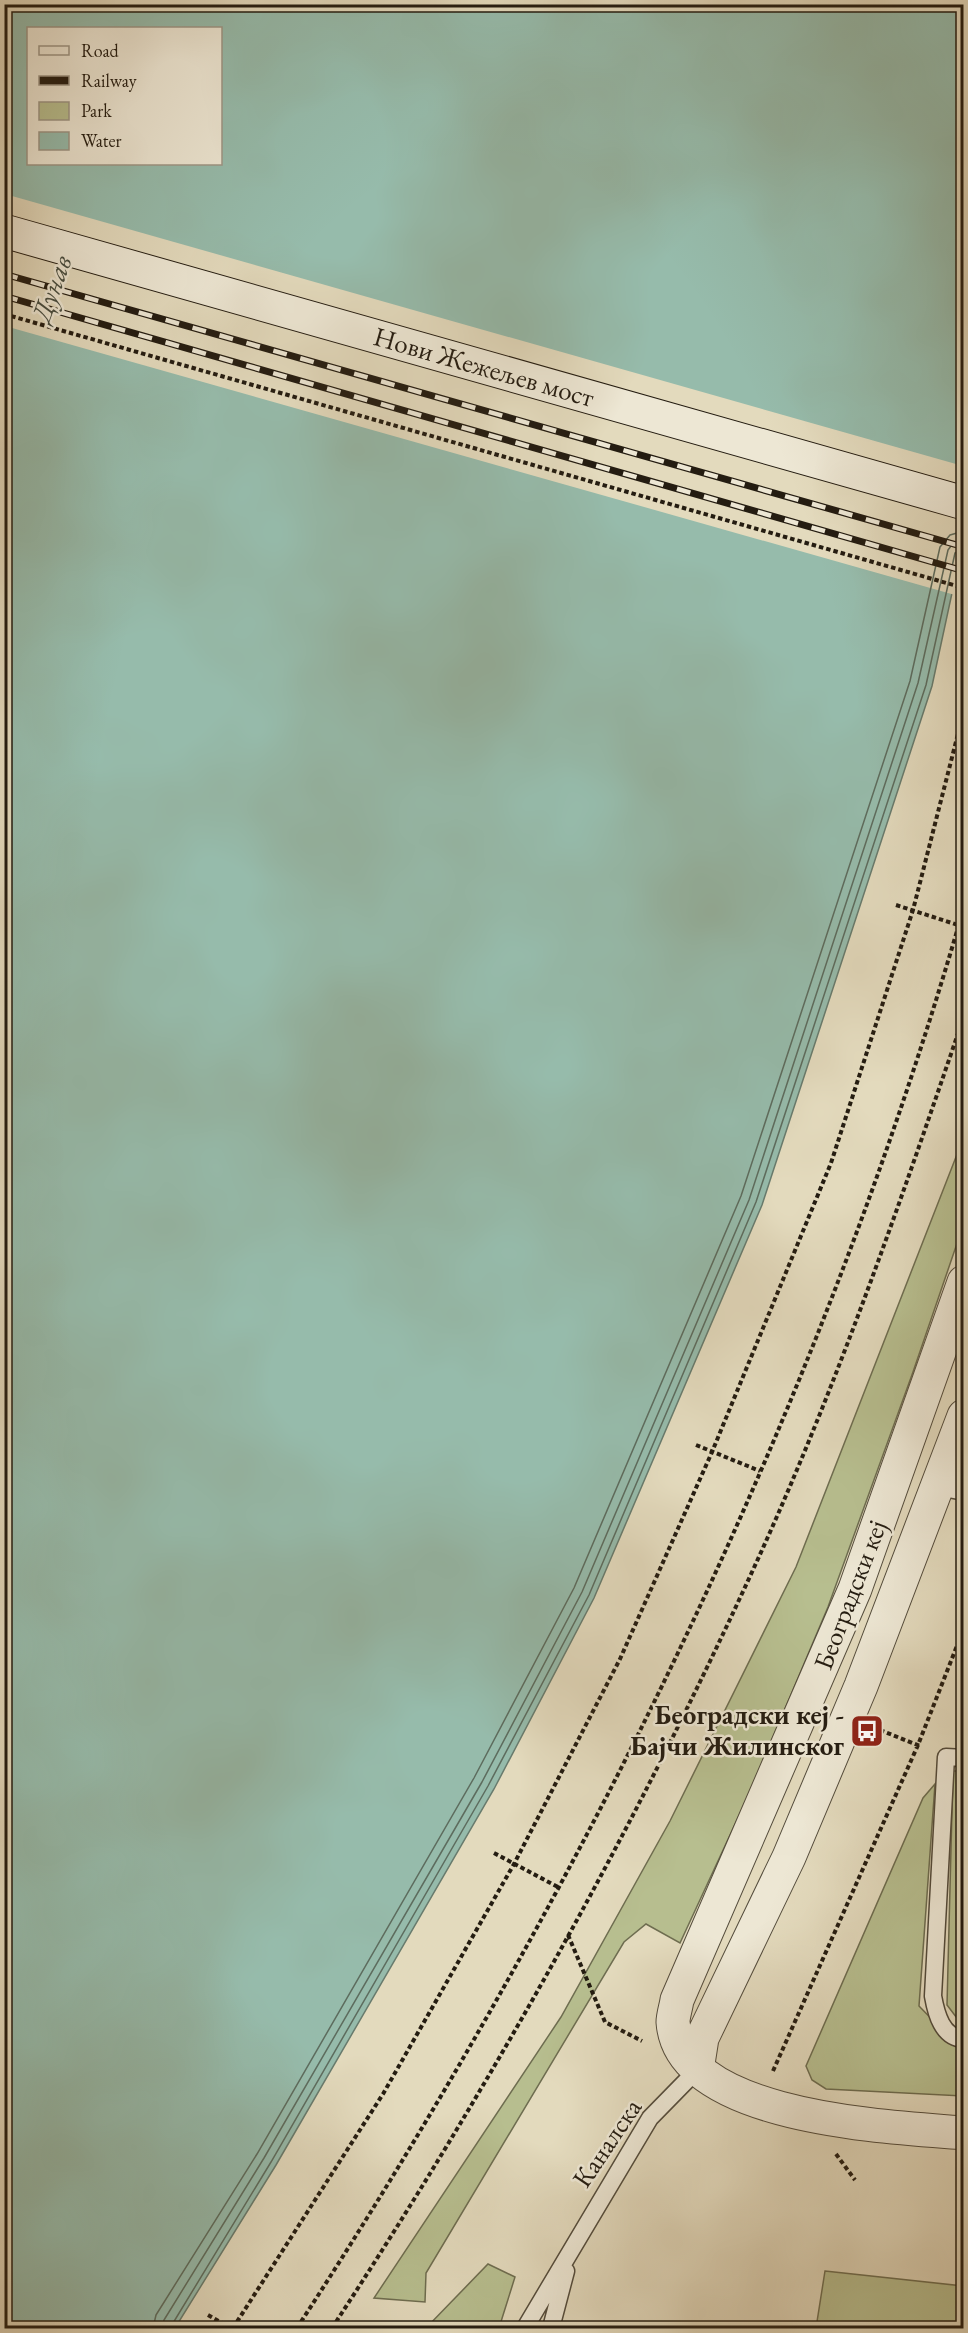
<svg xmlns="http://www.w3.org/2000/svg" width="968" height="2333" font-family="'EB Garamond',serif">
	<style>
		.green { fill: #b7be8f; stroke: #6e6d50; stroke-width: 1.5 }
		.water { fill: #96bbab; stroke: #687b6d; stroke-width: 1.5; fill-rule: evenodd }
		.pier { fill: #e3dabd }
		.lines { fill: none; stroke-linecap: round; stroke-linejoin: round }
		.shore { stroke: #5d6c5e; stroke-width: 1.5 }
		.service-casing { stroke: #544c3c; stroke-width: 19 }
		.tertiary-casing { stroke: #544c3c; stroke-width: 35 }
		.secondary-casing { stroke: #241c11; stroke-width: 35 }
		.path { stroke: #241c11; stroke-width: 4; stroke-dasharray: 4.5 3; stroke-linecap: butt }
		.service { stroke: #ede7d4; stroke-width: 16 }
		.tertiary { stroke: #ede7d4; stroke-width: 33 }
		.secondary { stroke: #ede7d4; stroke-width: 33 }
		.rail-casing { stroke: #241c11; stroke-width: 7 }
		.rail { stroke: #ede7d4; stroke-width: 4.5; stroke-dasharray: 14; stroke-linecap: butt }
		.labels { text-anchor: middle; stroke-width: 5; stroke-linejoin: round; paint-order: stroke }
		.street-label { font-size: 27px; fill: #241c11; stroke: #ede7d4 }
		.poi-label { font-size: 27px; font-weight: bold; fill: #241c11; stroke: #ede7d4; text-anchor: end }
		.water-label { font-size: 28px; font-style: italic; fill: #464c3f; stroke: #ede7d4 }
	</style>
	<rect width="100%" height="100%" fill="#e3dabd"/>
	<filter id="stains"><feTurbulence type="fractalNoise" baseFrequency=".00333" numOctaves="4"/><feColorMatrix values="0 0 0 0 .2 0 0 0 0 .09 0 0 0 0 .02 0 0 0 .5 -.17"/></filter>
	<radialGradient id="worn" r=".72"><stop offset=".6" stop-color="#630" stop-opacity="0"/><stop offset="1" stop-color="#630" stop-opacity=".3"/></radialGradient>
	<path class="green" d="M963,1139V1226L913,1372L828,1607L749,1794L680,1943L646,1924L624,1942L426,2273L425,2302L374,2298L561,2017L670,1821L796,1567Z
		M953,1771H963V2026L947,2005Z
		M935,1784L919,2006L954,2042L963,2043V2096L826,2089L812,2080L806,2066L923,1798Z
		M488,2264L515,2277L499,2328H426Z
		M825,2271L963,2286V2328H816Z"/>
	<path class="water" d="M5,5H963V542L932,686L762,1205L594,1598L494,1789L276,2165L175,2328H5ZM28,28H220V164H28Z"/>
	<path class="pier" d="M5,194L963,466L964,556L955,595L5,326Z"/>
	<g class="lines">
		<path class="shore" d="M153,2328L156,2315L257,2154L474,1778L574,1588L741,1196L910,681L940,547L950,535L964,531
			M162,2328L164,2320L264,2158L482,1782L582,1592L749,1200L918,683L948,550L954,542L964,540
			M170,2328L271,2162L488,1786L589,1595L756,1202L926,685L955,553L964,548"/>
		<g class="service-casing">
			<path id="service" d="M938,1487L964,1492
				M964,1758L946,1757L933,1996C936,2013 942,2038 964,2039
				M525,2328L650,2118L697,2070
				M551,2328L566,2271"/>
		</g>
		<g class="tertiary-casing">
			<path id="tertiary" d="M964,1282L855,1589L677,2000C676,2007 673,2016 673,2022C680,2119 892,2127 964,2133
				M697,2070L702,2038L789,1857L861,1686L964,1416"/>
		</g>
		<g class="secondary-casing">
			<path id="secondary" d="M4,231L964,503"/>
		</g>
		<path class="path" d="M4,314L964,588
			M896,905L958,925
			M696,1445L760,1471
			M880,1730L920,1746
			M494,1853L558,1887
			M568,1935L605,2022L642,2041
			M773,2071L918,1745L964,1628
			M836,2154L855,2180
			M208,2315L231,2328
			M233,2328L383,2094L514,1864L620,1659L712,1452L831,1163L913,910L960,726
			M297,2328C583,1888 818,1413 964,907
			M332,2328C490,2087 632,1833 752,1572C835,1392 900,1203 964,1016"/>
		<use href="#service" class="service"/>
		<use href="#tertiary" class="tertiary"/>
		<use href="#secondary" class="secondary"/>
		<g class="rail-casing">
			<path id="rail" d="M4,274L964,547
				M4,296L964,571"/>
		</g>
		<use href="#rail" class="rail"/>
	</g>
	<defs>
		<g id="bus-square" transform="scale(1.725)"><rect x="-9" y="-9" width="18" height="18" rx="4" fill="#8f2418" stroke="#ede7d4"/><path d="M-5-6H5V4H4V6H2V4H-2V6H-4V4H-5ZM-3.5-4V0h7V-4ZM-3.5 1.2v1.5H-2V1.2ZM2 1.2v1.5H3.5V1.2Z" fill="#fff"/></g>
	</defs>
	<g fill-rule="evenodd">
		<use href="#bus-square" x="867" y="1731"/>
	</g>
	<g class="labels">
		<g class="street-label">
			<text transform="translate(484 367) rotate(16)" y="9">Нови Жежељев мост</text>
			<text transform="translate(850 1595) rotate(-69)" y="9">Београдски кеј</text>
			<text transform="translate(607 2143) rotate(-56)" y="9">Каналска</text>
		</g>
		<g class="poi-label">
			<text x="844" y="1724">Београдски кеј -<tspan x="844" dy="31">Бајчи Жилинског</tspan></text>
		</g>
		<g class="water-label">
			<text transform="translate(51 288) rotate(-70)" y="10">Дунав</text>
		</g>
	</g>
	<rect width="968" height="2333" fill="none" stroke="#e3dabd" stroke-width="24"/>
	<rect x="6" y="6" width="956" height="2321" fill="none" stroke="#241c11" stroke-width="3"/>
	<rect x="12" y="12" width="944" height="2309" fill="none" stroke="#241c11" stroke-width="1.5"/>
	<rect x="27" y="27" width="195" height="138" fill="#ede7d4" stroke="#9d9686" stroke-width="1.5"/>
	<rect x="39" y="46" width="30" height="9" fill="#ede7d4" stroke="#9d9686" stroke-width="1.5"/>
	<text x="81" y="57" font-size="18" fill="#241c11">Road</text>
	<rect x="39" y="76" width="30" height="9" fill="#241c11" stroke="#9d9686" stroke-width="1.5"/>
	<text x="81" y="87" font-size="18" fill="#241c11">Railway</text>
	<rect x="39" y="102" width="30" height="18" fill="#b7be8f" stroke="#9d9686" stroke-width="1.5"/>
	<text x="81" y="117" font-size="18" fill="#241c11">Park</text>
	<rect x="39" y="132" width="30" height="18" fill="#96bbab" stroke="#9d9686" stroke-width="1.5"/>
	<text x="81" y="147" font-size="18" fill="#241c11">Water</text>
	<rect width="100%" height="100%" filter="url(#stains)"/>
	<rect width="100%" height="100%" fill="url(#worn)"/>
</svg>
